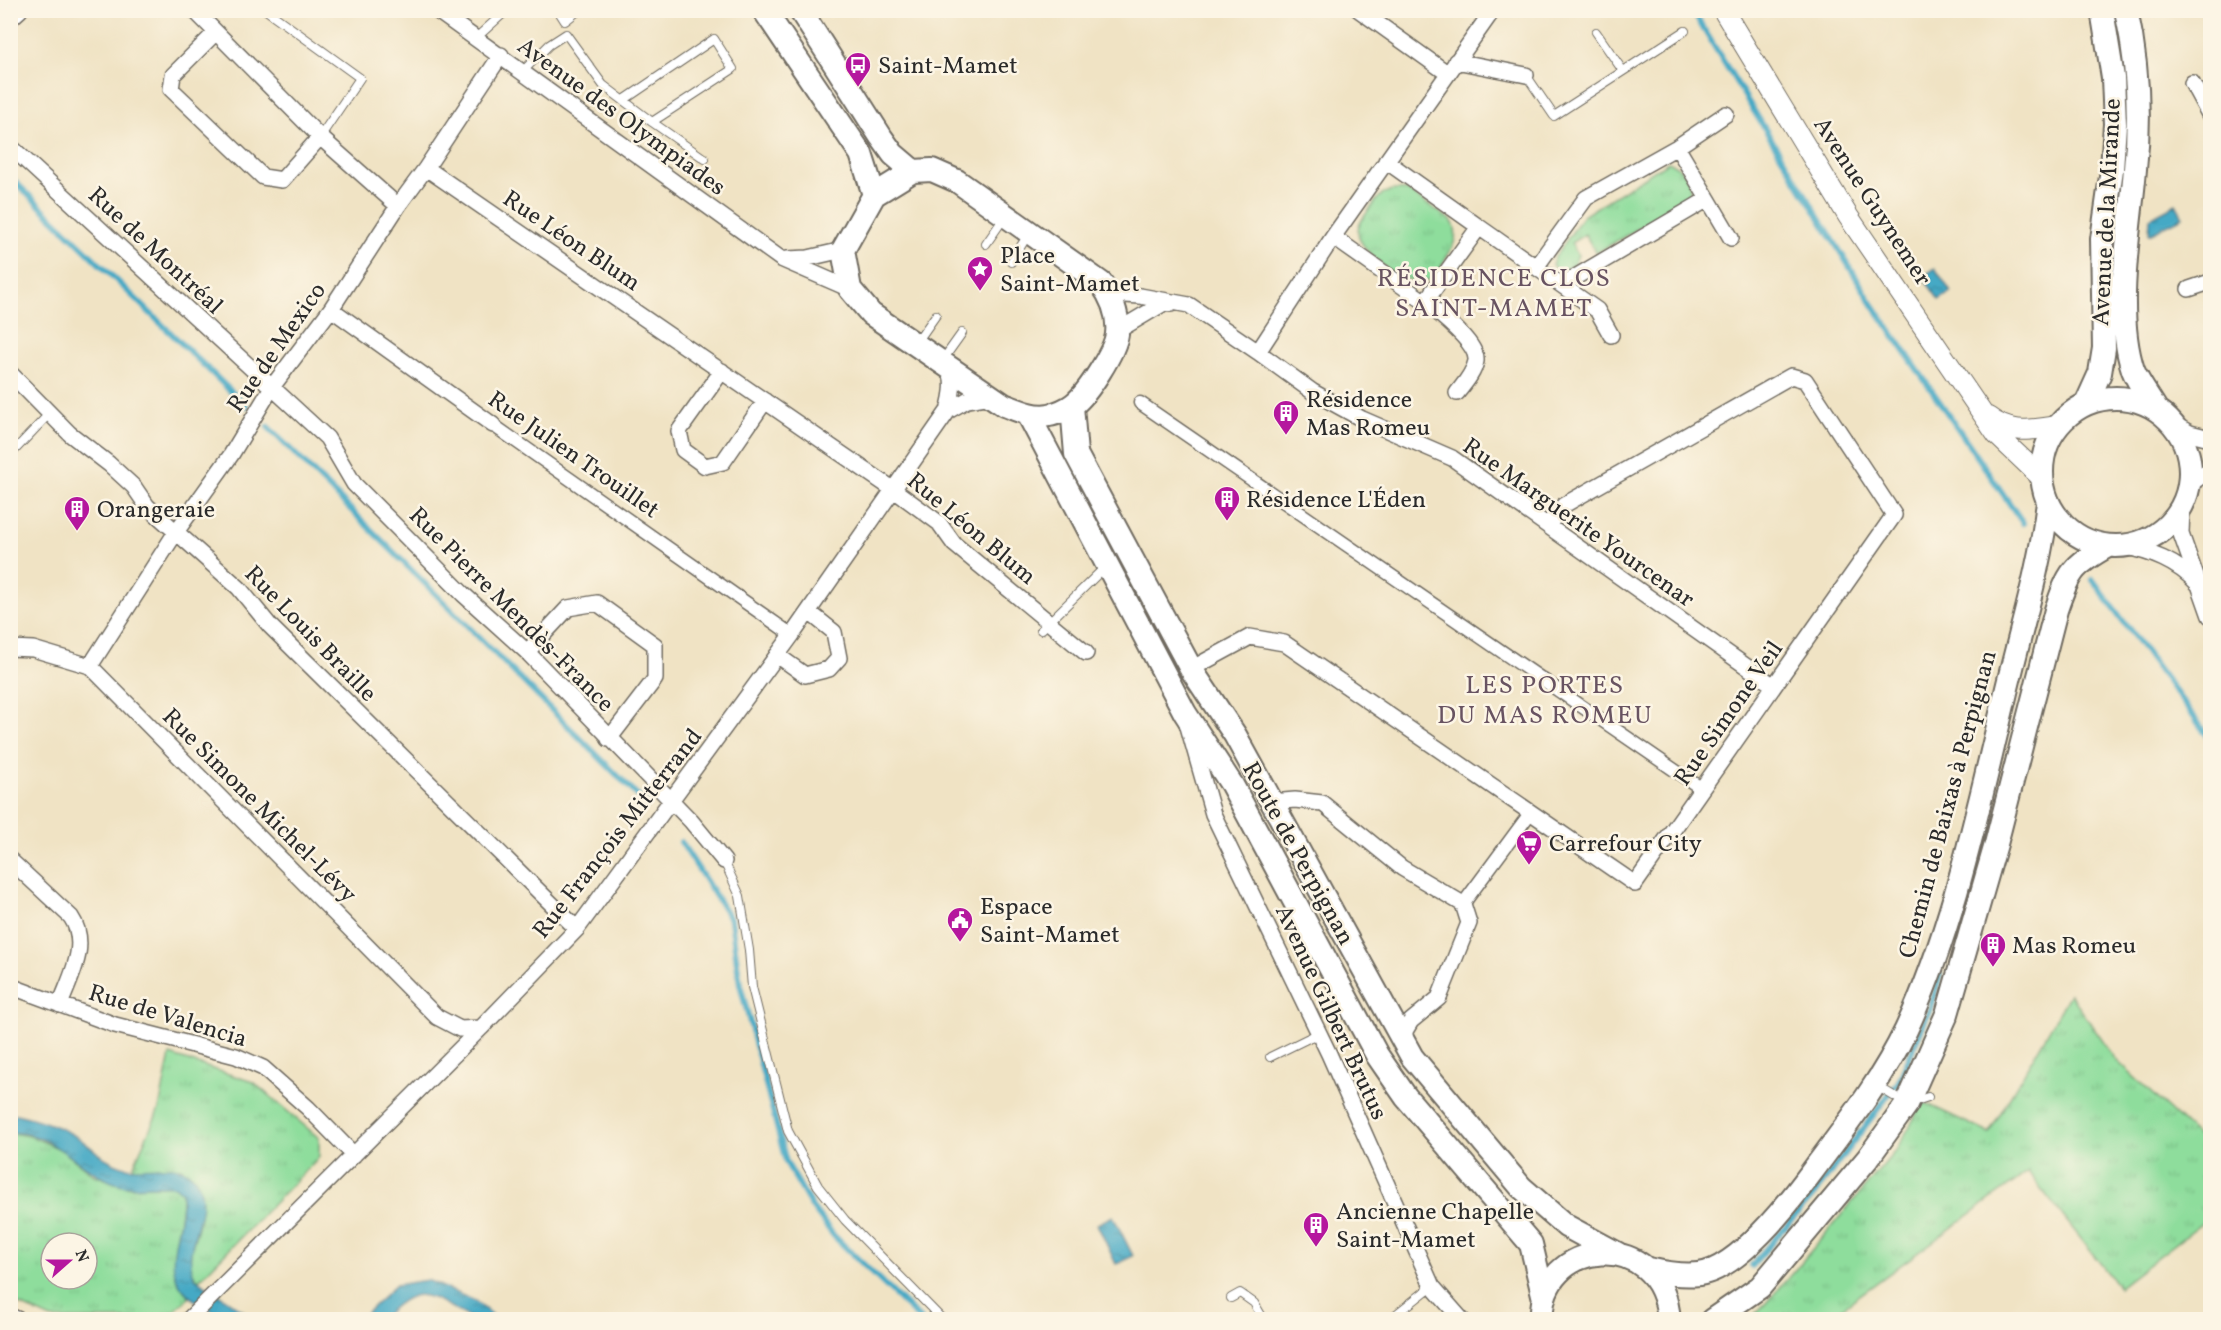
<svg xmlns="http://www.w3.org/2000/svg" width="2221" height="1330" font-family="Vollkorn,serif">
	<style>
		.grass { fill: url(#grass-tufts); stroke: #5c8464; stroke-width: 1.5; fill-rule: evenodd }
		.water { fill: url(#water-ripples); stroke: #386a78; stroke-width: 1.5 }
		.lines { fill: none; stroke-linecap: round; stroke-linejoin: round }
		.stream { stroke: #45a9c5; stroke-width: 6 }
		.service-casing { stroke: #706b61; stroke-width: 10 }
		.pedestrian-casing { stroke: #706b61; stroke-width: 15 }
		.minor-casing { stroke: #706b61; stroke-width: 18 }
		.tertiary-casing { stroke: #706b61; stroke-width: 22 }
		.secondary-casing { stroke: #706b61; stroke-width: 26 }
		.service { stroke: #fff; stroke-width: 8 }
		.pedestrian { stroke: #fff; stroke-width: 12 }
		.minor { stroke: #fff; stroke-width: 15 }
		.tertiary { stroke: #fff; stroke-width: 20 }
		.secondary { stroke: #fff; stroke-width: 22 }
		.labels { text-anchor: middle; stroke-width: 5; stroke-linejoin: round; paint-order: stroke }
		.poi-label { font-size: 24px; fill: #2b2b2b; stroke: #fcf5e5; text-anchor: start }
		.street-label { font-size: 24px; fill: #2b2b2b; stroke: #fcf5e5 }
		.neighbourhood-label { font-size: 26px; letter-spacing: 1.5px; fill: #685361; stroke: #fcf5e5 }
	</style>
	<defs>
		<pattern id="grass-tufts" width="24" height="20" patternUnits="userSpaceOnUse" patternTransform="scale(1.5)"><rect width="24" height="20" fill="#8edd9c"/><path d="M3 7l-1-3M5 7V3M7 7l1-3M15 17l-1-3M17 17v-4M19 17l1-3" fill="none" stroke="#7bbe87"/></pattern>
		<pattern id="water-ripples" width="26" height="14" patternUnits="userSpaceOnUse" patternTransform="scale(1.5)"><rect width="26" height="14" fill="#45a9c5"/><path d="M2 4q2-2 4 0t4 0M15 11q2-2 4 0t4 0" fill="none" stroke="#3a8aa0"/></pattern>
	</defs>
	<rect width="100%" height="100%" fill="#fcf5e5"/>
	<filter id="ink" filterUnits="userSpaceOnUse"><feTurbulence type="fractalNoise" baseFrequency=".0167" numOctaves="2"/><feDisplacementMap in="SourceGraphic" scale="12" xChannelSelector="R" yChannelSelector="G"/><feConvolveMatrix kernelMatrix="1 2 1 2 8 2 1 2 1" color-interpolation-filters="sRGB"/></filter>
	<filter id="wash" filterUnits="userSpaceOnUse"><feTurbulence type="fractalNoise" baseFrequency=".008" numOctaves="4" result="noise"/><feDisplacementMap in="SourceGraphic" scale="24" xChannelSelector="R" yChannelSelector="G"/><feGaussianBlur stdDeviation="1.35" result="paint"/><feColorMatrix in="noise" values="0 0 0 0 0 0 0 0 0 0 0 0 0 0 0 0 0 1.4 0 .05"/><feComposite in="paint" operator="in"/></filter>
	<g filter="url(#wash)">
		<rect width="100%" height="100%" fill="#f0e3c4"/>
		<path class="grass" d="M1668,162C1683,167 1694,183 1689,199L1596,253L1585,234L1571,243L1578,255L1574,265L1559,272L1552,265L1555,257L1583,216Z
			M1406,190L1451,220C1460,233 1454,246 1446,258C1441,267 1436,278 1425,281C1405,287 1357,252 1358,230C1359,221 1367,213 1372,206C1381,192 1389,189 1406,190Z
			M2070,994L2116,1060L2210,1148V1217L2119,1287L2028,1172L1827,1319L1749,1320L1772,1297L1897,1149L1923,1102L1989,1133Z
			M170,1055L253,1082L319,1138V1157L199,1280C179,1266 198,1236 200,1218C201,1207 199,1196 199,1185L181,1168L132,1169L159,1109Z
			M11,1133L30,1136L60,1149L94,1175L130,1187L175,1185L182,1192C185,1227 157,1269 190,1297L165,1319H51L11,1301ZM51,1243H87V1279H51Z"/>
		<path class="water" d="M2176,204L2183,217L2149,234L2150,218Z
			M1935,268L1951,292L1939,300L1923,277Z
			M16,1114C38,1119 62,1127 80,1139C95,1150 104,1160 122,1166C146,1174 183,1154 198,1184C213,1215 179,1247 195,1278L255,1319C226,1319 223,1318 199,1303C151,1273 186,1234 182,1192L175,1186C154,1184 135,1190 115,1183C81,1171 48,1129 11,1133V1115Z
			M1113,1216L1133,1256L1116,1264L1097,1224Z
			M427,1280L475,1301L497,1319C490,1320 480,1321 474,1319C432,1301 421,1276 382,1319H360L396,1285Z"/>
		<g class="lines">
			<path class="stream" d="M1692,10L1873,305L2023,523
				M10,177L246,406
				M268,427L647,805
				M2093,580L2210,739
				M681,842L731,920L740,984L786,1162L812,1207L834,1236L921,1320
				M1751,1266L1814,1194L1899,1081L1930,1009L1940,975"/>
		</g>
	</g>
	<g filter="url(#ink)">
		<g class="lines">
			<g class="service-casing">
				<path id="service" d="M266,10L360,78L320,137
					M558,10L565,21L579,10
					M1596,32L1623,71
					M476,38L507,10
					M523,71L549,45L566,34L603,85L652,122L733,69L714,39L624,100
					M1526,75L1554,116L1685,31
					M652,122L705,159
					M986,244L1004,218
					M1011,262L1029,233
					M917,342L936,315
					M942,361L962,333
					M10,455L50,413
					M1041,630L1106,566
					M724,861L740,896L749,950L752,987L788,1131L818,1186L845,1220L943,1320
					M1270,1057L1319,1033
					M1877,1086L1907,1104L1928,1097
					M1231,1298L1240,1293L1254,1303L1264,1320
					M1389,1320L1432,1286"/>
			</g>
			<g class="pedestrian-casing">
				<path id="pedestrian" d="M1140,403L1702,789
					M493,425L792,635
					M1463,904L1531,812"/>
			</g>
			<g class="minor-casing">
				<path id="minor" d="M194,10L320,137L398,206
					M436,10L781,259L850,289
					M1359,10L1447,73
					M10,19L20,10
					M215,33L173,75L171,89L263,177L282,180L320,137
					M1456,61L1526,75
					M2192,83L2210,116
					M10,146L327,438L354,484L463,594L527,652L691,821L724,861
					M426,168L894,490L939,523L954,544L1086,653
					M1708,199L1731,238
					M1479,227L1597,310L1611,335
					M1333,237L1425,302L1479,227L1386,161
					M787,259L808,258L843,250
					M1536,267L1586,198L1677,147L1726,114
					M1562,285L1708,199L1677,147
					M2189,289L2210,282
					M1109,294L1140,296L1189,305L1258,352L1333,237L1493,10
					M1425,302C1438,313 1478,343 1476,361C1474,373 1464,384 1457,393
					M331,309L493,425
					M1117,331L1164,303L1171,304
					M1258,352L1313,392L1362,419L1452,458L1774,686
					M947,365C956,379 952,396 948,411
					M722,371L679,431L683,450L705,466L723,462L765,401
					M10,373L70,434L109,464L134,487L147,506L239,588L270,626L577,929
					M2172,423L2190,433L2210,438
					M2189,485L2210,470
					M2182,507L2181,534L2210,616
					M2122,546C2151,552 2177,561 2198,584
					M10,648L33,649L90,666L437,1017L460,1029L481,1028L577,929L792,635L948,411L967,400L991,396
					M527,652L568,608L597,603L655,645V679L609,739
					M777,655L805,675L829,669L839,658L834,632L809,612
					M90,666L176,532L231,455L272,387L331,309L398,206L426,168L501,55
					M1191,669L1250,637L1284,643L1635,884L1894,515L1805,380L1791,376L1564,505L1548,525
					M1187,723L1213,814L1329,1054L1432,1286L1462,1320
					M1272,802L1295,800L1322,803L1402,868L1463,904L1469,923L1439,998L1411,1021L1405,1031V1044
					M10,860L71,917C90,945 70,977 60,1005
					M10,986L115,1025L236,1056L263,1068L308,1108L354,1155
					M10,1316L19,1320
					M188,1320L481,1028"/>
			</g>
			<g class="tertiary-casing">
				<path id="tertiary" d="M1723,10L1848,216L1997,435L2042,478
					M1988,417C2011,435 2030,430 2057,426"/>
			</g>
			<g class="secondary-casing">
				<path id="secondary" d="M764,10L861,154L874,195
					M800,10L881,137L893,154L913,171
					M2126,10C2138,64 2141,115 2135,169C2130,230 2114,311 2133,370C2138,383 2149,397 2156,409
					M932,170L957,181L1101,283C1112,298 1119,315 1117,334C1115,351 1088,393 1074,404C1068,409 1056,414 1049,415C1034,418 1018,410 1004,405L871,314L850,289L843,250L874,195L913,171Z
					M2042 472a74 74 0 1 1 148 0a74 74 0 1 1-148 0Z
					M2086,404L2100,373L2104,348L2102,239L2112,169L2115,124L2113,78L2102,10
					M1072,406L1076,454L1191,669L1235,735L1412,1057L1521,1187L1566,1226L1618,1254
					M1028,414L1185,713L1232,785L1377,1055L1406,1097L1531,1244L1544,1299
					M1648,1269C1665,1273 1682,1276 1699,1274C1738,1269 1789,1203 1811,1173C1845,1127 1881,1082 1906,1030C1954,926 1977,812 2004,701C2019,635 2040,570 2048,502
					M1542,1320C1537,1239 1662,1224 1669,1320
					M1712,1320L1760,1287L1868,1158L1907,1104L1947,1014L1996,844L2056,610C2069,572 2072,566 2108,546"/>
			</g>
			<use href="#service" class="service"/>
			<use href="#pedestrian" class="pedestrian"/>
			<use href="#minor" class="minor"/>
			<use href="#tertiary" class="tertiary"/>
			<use href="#secondary" class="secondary"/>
		</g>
	</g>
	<defs>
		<g id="bus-pin" transform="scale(1.35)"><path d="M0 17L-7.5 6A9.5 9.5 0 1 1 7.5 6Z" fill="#b5179e" stroke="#fcf5e5"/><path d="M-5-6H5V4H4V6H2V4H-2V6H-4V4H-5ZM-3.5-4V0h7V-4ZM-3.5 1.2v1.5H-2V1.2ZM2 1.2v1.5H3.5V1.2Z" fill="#fff"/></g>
		<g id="sight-pin" transform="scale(1.35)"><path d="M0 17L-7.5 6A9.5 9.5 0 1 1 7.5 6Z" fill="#b5179e" stroke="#fcf5e5"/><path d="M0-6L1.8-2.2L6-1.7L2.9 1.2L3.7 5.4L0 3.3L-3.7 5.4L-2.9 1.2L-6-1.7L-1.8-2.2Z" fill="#fff"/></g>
		<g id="building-pin" transform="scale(1.35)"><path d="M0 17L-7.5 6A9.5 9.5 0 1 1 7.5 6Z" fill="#b5179e" stroke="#fcf5e5"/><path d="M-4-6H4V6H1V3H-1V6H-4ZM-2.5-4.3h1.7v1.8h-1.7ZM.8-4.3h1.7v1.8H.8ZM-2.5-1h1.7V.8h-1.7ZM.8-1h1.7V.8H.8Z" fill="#fff"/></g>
		<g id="supermarket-pin" transform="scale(1.35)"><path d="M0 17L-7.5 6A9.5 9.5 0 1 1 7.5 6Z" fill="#b5179e" stroke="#fcf5e5"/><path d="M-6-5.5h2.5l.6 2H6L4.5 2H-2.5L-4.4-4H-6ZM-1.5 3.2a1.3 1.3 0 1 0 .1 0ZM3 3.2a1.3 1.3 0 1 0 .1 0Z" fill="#fff"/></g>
		<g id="civic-pin" transform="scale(1.35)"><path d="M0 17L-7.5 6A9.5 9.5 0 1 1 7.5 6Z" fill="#b5179e" stroke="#fcf5e5"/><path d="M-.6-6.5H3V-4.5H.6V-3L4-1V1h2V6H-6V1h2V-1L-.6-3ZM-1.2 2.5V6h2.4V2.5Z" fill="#fff"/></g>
	</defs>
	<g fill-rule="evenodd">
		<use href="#bus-pin" x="858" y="65"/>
		<use href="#sight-pin" x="980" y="269"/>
		<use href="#building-pin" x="1286" y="413"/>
		<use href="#building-pin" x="1227" y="499"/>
		<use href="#building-pin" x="77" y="509"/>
		<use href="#supermarket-pin" x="1529" y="843"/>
		<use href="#civic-pin" x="960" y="920"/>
		<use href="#building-pin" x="1993" y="945"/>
		<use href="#building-pin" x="1316" y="1225"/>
	</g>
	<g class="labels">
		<g class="poi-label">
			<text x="878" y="73">Saint-Mamet</text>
			<text x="1000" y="263">Place<tspan x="1000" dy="28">Saint-Mamet</tspan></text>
			<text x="1306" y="407">Résidence<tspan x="1306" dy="28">Mas Romeu</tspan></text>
			<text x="1246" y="507">Résidence L'Éden</text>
			<text x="97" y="517">Orangeraie</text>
			<text x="1549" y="851">Carrefour City</text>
			<text x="980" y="914">Espace<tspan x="980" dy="28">Saint-Mamet</tspan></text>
			<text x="2012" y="953">Mas Romeu</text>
			<text x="1336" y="1219">Ancienne Chapelle<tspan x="1336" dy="28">Saint-Mamet</tspan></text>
		</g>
		<g class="street-label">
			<text transform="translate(622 116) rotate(36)" y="8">Avenue des Olympiades</text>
			<text transform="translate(1873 201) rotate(57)" y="8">Avenue Guynemer</text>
			<text transform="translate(2106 212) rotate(-87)" y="8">Avenue de la Mirande</text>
			<text transform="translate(572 240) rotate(34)" y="8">Rue Léon Blum</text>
			<text transform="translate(156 250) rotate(43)" y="8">Rue de Montréal</text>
			<text transform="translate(276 347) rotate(-55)" y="8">Rue de Mexico</text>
			<text transform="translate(574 454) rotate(35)" y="8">Rue Julien Trouillet</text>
			<text transform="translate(1579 522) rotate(35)" y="8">Rue Marguerite Yourcenar</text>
			<text transform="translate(972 528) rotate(40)" y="8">Rue Léon Blum</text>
			<text transform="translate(512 609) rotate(45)" y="8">Rue Pierre Mendès-France</text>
			<text transform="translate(311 633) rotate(46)" y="8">Rue Louis Braille</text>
			<text transform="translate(1728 713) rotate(-55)" y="8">Rue Simone Veil</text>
			<text transform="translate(1947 804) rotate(-75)" y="8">Chemin de Baixas à Perpignan</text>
			<text transform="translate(260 805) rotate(45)" y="8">Rue Simone Michel-Lévy</text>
			<text transform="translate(617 833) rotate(-52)" y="8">Rue François Mitterrand</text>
			<text transform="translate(1299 853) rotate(61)" y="8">Route de Perpignan</text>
			<text transform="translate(1332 1012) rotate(65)" y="8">Avenue Gilbert Brutus</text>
			<text transform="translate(168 1015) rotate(17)" y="8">Rue de Valencia</text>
		</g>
		<g class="neighbourhood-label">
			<text x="1494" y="286">RÉSIDENCE CLOS<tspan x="1494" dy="30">SAINT-MAMET</tspan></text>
			<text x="1545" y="693">LES PORTES<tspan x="1545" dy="30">DU MAS ROMEU</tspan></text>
		</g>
	</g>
	<rect width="2221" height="1330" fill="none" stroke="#fcf5e5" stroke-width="36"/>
	<g transform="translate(69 1261) rotate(69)"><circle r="28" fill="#fcf5e5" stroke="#a8a49b" stroke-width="1.5"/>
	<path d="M0-4.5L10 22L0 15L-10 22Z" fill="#b5179e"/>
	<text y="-9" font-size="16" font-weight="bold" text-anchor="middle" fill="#2b2b2b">N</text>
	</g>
</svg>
